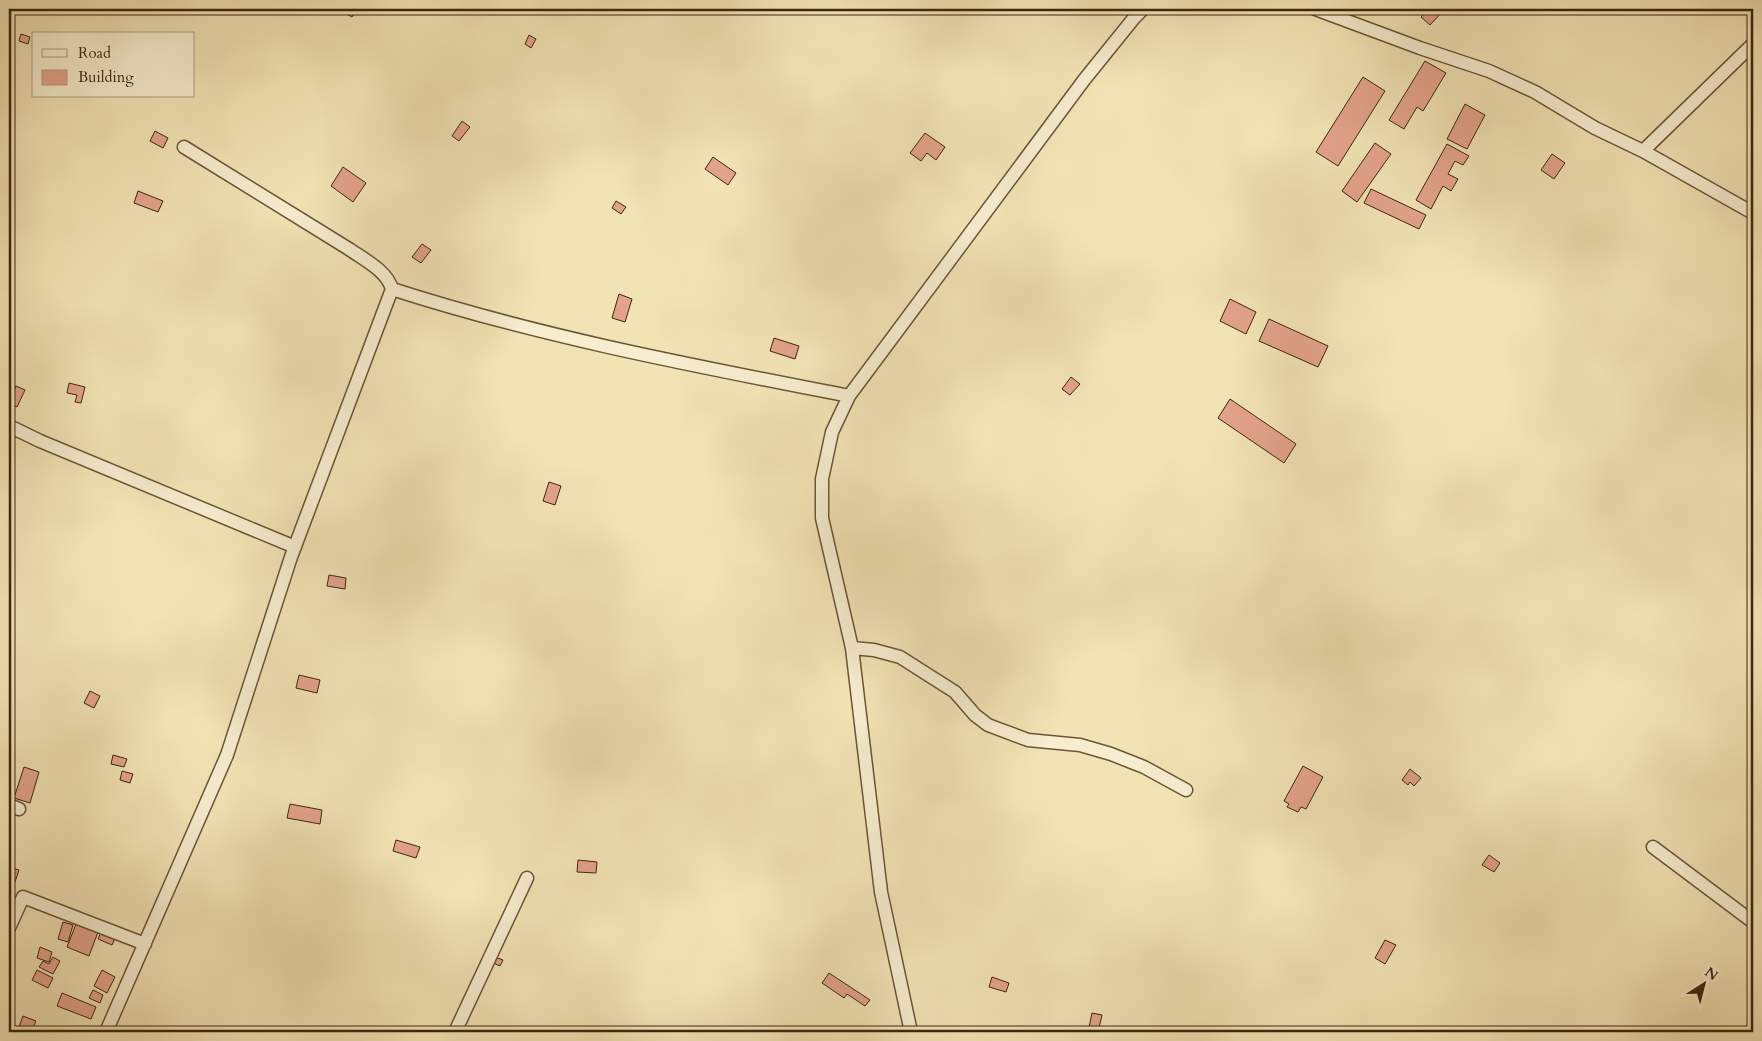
<svg xmlns="http://www.w3.org/2000/svg" width="1762" height="1041" font-family="Cardo,serif">
	<style>
		.building { fill: #e3a38b; stroke: #3c260e }
		.lines { fill: none; stroke-linecap: round; stroke-linejoin: round }
		.street-casing { stroke: #6a5538; stroke-width: 15 }
		.street { stroke: #f7edcf; stroke-width: 12 }
	</style>
	<rect width="100%" height="100%" fill="#f2e3b5"/>
	<filter id="stains"><feTurbulence type="fractalNoise" baseFrequency=".004" numOctaves="4"/><feColorMatrix values="0 0 0 0 .2 0 0 0 0 .09 0 0 0 0 .02 0 0 0 .5 -.17"/></filter>
	<radialGradient id="worn" r=".72"><stop offset=".6" stop-color="#630" stop-opacity="0"/><stop offset="1" stop-color="#630" stop-opacity=".3"/></radialGradient>
	<path class="building" d="M338,9H357L352,17Z
		M1428,9H1440L1443,11L1430,25L1421,17Z
		M21,34L30,37L28,44L19,41Z
		M529,35L536,39L531,48L525,44Z
		M1425,61L1446,73L1423,111L1417,107L1404,129L1389,120Z
		M1363,77L1385,91L1338,166L1316,152Z
		M1465,104L1485,115L1467,149L1447,139Z
		M462,121L470,127L459,141L452,136Z
		M155,131L168,138L163,148L150,141Z
		M925,133L945,147L936,160L927,153L921,161L910,153Z
		M1375,143L1391,154L1357,202L1342,191Z
		M1447,144L1469,156L1463,165L1455,161L1448,174L1458,179L1451,191L1443,186L1431,209L1416,200Z
		M1552,154L1565,163L1554,179L1541,170Z
		M713,157L736,173L728,185L705,169Z
		M343,167L366,183L353,202L331,186Z
		M1371,189L1426,215L1419,229L1364,203Z
		M138,191L163,201L158,212L134,203Z
		M616,201L626,207L621,214L612,208Z
		M422,244L431,250L421,263L412,257Z
		M619,294L632,299L625,322L612,318Z
		M1230,299L1256,312L1246,334L1220,321Z
		M1269,319L1328,346L1318,367L1259,341Z
		M774,338L799,346L795,359L770,351Z
		M1071,377L1080,384L1070,395L1062,389Z
		M69,383L85,387L81,403L75,402L77,395L67,393Z
		M16,386L25,390L17,407L9,404Z
		M1230,399L1296,444L1284,463L1218,418Z
		M549,482L561,486L555,505L543,501Z
		M329,575L346,578L345,589L327,586Z
		M299,675L320,680L317,693L296,688Z
		M90,691L100,696L94,708L84,703Z
		M113,755L127,759L124,767L111,764Z
		M1303,766L1323,777L1306,809L1301,807L1298,812L1287,807L1289,804L1284,801Z
		M24,767L39,772L30,803L14,798Z
		M1410,769L1421,778L1414,786L1410,782L1408,785L1402,780Z
		M122,771L133,774L130,783L120,780Z
		M290,804L322,810L320,824L287,818Z
		M396,840L420,847L416,858L393,851Z
		M1489,855L1500,863L1494,872L1482,865Z
		M578,860L597,862L596,873L577,872Z
		M9,867L19,870L14,885L9,883Z
		M63,922L73,925L68,942L58,939Z
		M76,924L98,932L89,956L67,947Z
		M102,930L116,936L112,945L98,939Z
		M1385,940L1396,945L1385,964L1375,958Z
		M40,947L52,952L49,962L37,958Z
		M53,957L60,961L53,974L39,967L43,961L49,964Z
		M495,957L503,960L500,966L493,963Z
		M37,970L53,978L48,988L32,980Z
		M102,970L115,977L107,993L94,986Z
		M829,973L870,1000L865,1006L847,994L844,998L822,983Z
		M992,977L1009,983L1006,992L989,987Z
		M93,990L103,995L100,1003L89,998Z
		M62,993L96,1007L91,1019L57,1006Z
		M1092,1013L1102,1015L1098,1032H1088Z
		M23,1016L36,1021L31,1032H17Z"/>
	<g class="lines">
		<g class="street-casing">
			<path id="street" d="M1315,9L1420,48L1489,71L1535,92L1595,128L1643,151L1753,213
				M184,147L349,249C365,260 387,271 392,289C541,337 695,366 849,396
				M1643,151L1753,44
				M9,426L40,441L295,547
				M852,648L874,650L900,657L955,692L975,715L988,725L1028,740L1080,745L1111,754L1144,767L1186,790
				M9,805L19,809
				M1653,847L1753,922
				M9,928L23,897L145,944
				M106,1032L227,755L291,557L392,289
				M455,1032L527,878
				M911,1032L881,892L852,648L822,518V479L832,432L849,396L1084,80L1134,18L1143,9"/>
		</g>
		<use href="#street" class="street"/>
	</g>
	<rect width="1762" height="1041" fill="none" stroke="#f2e3b5" stroke-width="30"/>
	<rect x="10" y="10" width="1742" height="1021" fill="none" stroke="#3c260e" stroke-width="2.5"/>
	<rect x="15" y="15" width="1732" height="1011" fill="none" stroke="#3c260e"/>
	<rect x="32" y="32" width="162" height="65" fill="#f7edcf" stroke="#ac9d82"/>
	<rect x="42" y="49" width="25" height="8" fill="#f7edcf" stroke="#ac9d82"/>
	<text x="78" y="58" font-size="15" fill="#3c260e">Road</text>
	<rect x="42" y="70" width="25" height="15" fill="#e3a38b" stroke="#ac9d82"/>
	<text x="78" y="82" font-size="15" fill="#3c260e">Building</text>
	<g transform="translate(1704 984) rotate(36)" stroke="#f7edcf" stroke-width="4" paint-order="stroke">
	<path d="M0-4L9 19L0 12L-9 19Z" fill="#3c260e"/>
	<text y="-8" font-size="14" font-weight="bold" text-anchor="middle" fill="#3c260e">N</text>
	</g>
	<rect width="100%" height="100%" filter="url(#stains)"/>
	<rect width="100%" height="100%" fill="url(#worn)"/>
</svg>
